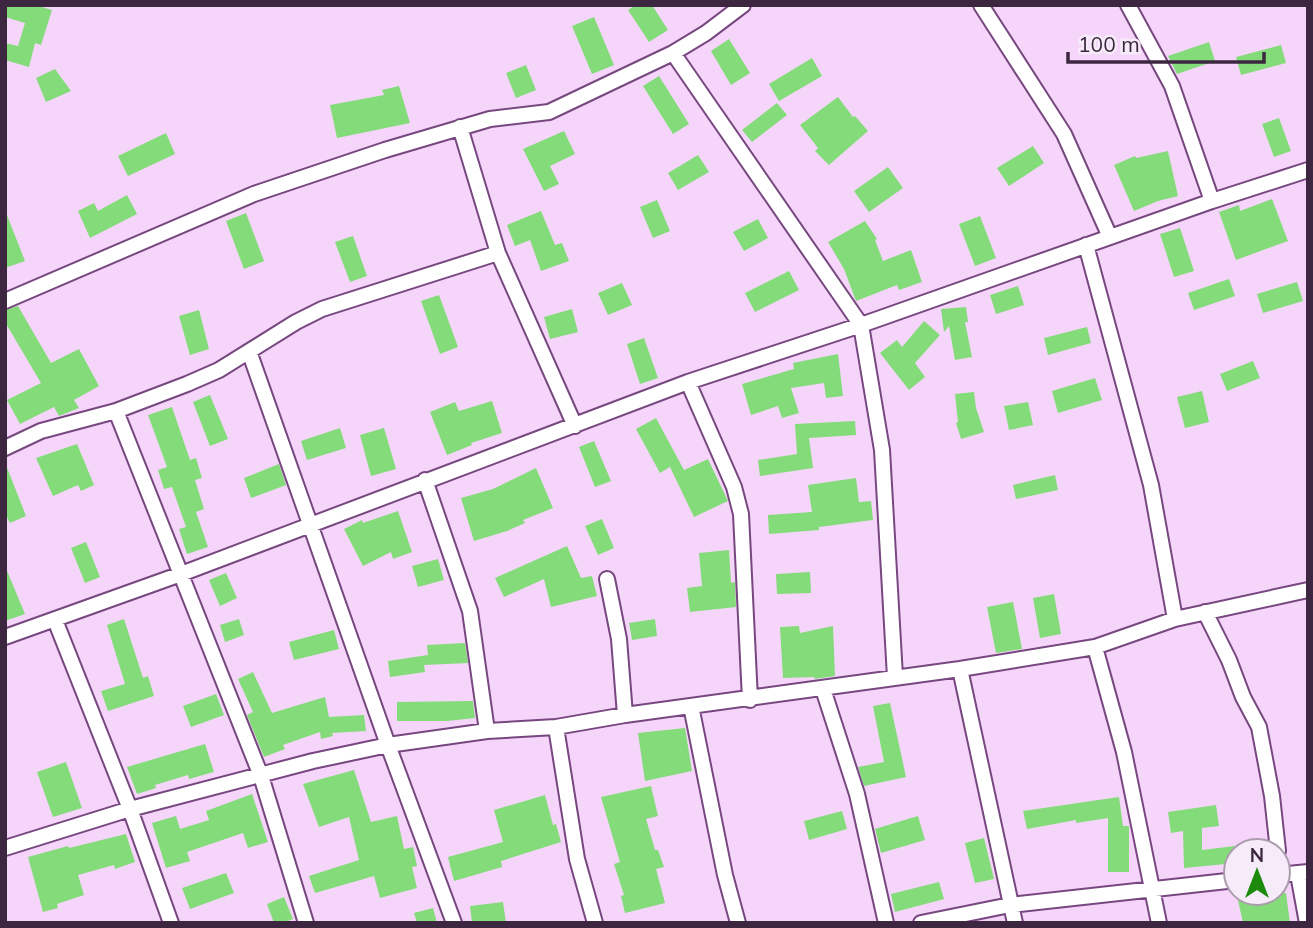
<svg xmlns="http://www.w3.org/2000/svg" width="1313" height="928" font-family="Mulish,sans-serif">
	<style>
		.building { fill: #84db79 }
		.lines { fill: none; stroke-linecap: round; stroke-linejoin: round }
		.street-casing { stroke: #77477f; stroke-width: 18 }
		.street { stroke: #fff; stroke-width: 14 }
	</style>
	<rect width="100%" height="100%" fill="#f6d5fb"/>
	<path class="building" d="M5,5H35L52,10L41,45L35,43L29,67L5,60V43L18,46L25,23L5,17Z
		M636,5H652L668,30L649,42L628,10Z
		M594,17L614,65L592,74L572,26Z
		M729,39L750,73L731,85L711,51Z
		M1209,42L1215,61L1177,74L1168,56Z
		M1281,45L1286,63L1241,75L1236,57Z
		M812,58L822,76L779,101L769,84Z
		M526,65L536,90L516,98L506,73Z
		M55,69L71,91L46,102L36,78Z
		M659,76L689,124L673,134L643,86Z
		M399,86L410,123L337,138L330,105L384,95L382,90Z
		M838,97L853,117L855,116L868,131L829,165L815,151L818,148L800,125Z
		M777,103L787,115L752,142L742,130Z
		M1279,118L1291,151L1274,157L1262,124Z
		M564,131L575,154L550,166L559,184L544,191L523,149Z
		M166,133L175,154L128,176L118,156Z
		M1033,146L1044,163L1009,186L997,168Z
		M1168,151L1178,196L1158,201L1134,211L1114,165L1135,156L1136,158Z
		M698,155L709,172L678,190L668,173Z
		M888,167L903,188L869,212L854,191Z
		M127,195L137,214L90,238L78,211L94,203L98,211Z
		M1272,199L1288,241L1236,260L1219,212L1239,205L1240,211Z
		M657,200L670,231L653,238L640,207Z
		M5,210L25,261L5,268Z
		M541,211L555,245L562,243L569,261L541,271L530,240L515,246L507,225Z
		M246,213L264,261L244,269L226,221Z
		M980,216L996,258L975,266L959,224Z
		M758,219L768,238L744,251L733,232Z
		M865,221L877,239L875,240L883,261L911,250L922,282L899,290L897,285L856,301L844,269L828,242Z
		M1180,228L1194,271L1174,277L1160,234Z
		M353,236L367,276L350,282L335,242Z
		M789,271L799,290L755,312L745,293Z
		M1229,279L1235,296L1194,310L1188,293Z
		M1297,282L1303,301L1263,313L1257,294Z
		M622,283L632,305L608,315L598,293Z
		M1018,286L1024,305L996,314L990,295Z
		M439,295L458,347L440,354L421,301Z
		M18,306L51,363L79,349L99,386L74,400L79,408L59,416L54,407L20,424L7,400L41,383L5,322V310Z
		M966,307L968,322H965L972,357L955,360L949,326L944,332L941,309Z
		M572,309L578,332L550,339L544,317Z
		M199,310L209,349L190,355L179,316Z
		M924,321L940,335L915,363L925,377L909,390L880,353L897,340L902,347Z
		M1087,327L1091,343L1048,355L1044,338Z
		M644,338L658,378L640,384L627,344Z
		M838,354L843,396L826,398L824,383L791,388L799,413L782,418L778,406L751,415L742,384L794,369L793,363Z
		M1253,361L1260,378L1227,391L1220,374Z
		M1095,378L1102,400L1058,413L1052,391Z
		M1202,391L1209,422L1185,428L1177,397Z
		M974,392L976,408L984,432L961,439L956,423L958,422L955,394Z
		M210,395L228,439L210,446L193,402Z
		M492,401L502,433L471,443L472,445L447,455L430,412L455,402L459,411Z
		M1028,402L1033,425L1009,430L1004,406Z
		M172,407L190,460L196,458L202,478L195,480L204,509L196,512L208,547L187,554L179,529L186,527L172,487L164,489L158,470L167,467L148,415Z
		M656,418L684,470L708,459L728,501L694,517L670,467L660,473L636,429Z
		M855,421L856,435L809,438L813,468L760,476L758,460L797,454L795,424Z
		M340,428L346,448L307,460L301,441Z
		M384,428L396,469L371,476L360,435Z
		M594,441L611,481L595,487L579,447Z
		M77,444L94,485L81,491L78,485L53,496L36,458Z
		M279,464L286,485L251,498L244,478Z
		M6,465L26,516L10,523L5,513Z
		M536,468L553,508L523,520L525,523L507,531L474,541L461,498L493,489Z
		M1055,475L1058,490L1016,499L1013,485Z
		M856,478L859,502L871,501L873,520L819,527V530L769,534L768,515L812,512L808,485Z
		M398,511L412,552L393,559L391,552L363,566L344,529L362,520L363,523Z
		M602,519L614,548L598,555L585,526Z
		M86,542L100,577L85,583L71,548Z
		M567,546L581,578L592,576L597,596L551,607L544,579L504,597L495,578Z
		M729,550L731,583L735,582L736,607L690,612L687,588L702,586L699,553Z
		M438,559L444,580L418,587L412,566Z
		M5,566L25,614L5,621Z
		M810,572L811,593L777,594L776,574Z
		M226,573L237,598L220,606L209,580Z
		M1054,594L1061,634L1040,638L1033,598Z
		M1013,602L1022,649L996,653L987,607Z
		M124,619L143,678L148,676L154,696L108,711L101,691L125,684L107,625Z
		M239,619L244,635L225,642L220,625Z
		M655,619L657,636L632,640L629,623Z
		M799,626L800,633L833,626L835,676L815,679L814,677L783,678L780,627Z
		M334,630L339,649L294,660L289,642Z
		M465,643L468,663L424,665L425,672L390,677L388,661L428,655L427,645Z
		M253,672L272,713L325,697L329,717L364,715L366,731L332,733L333,736L321,739L320,732L283,745L285,749L264,757L247,715L253,712L238,679Z
		M216,694L224,715L191,727L183,706Z
		M473,701L475,718L447,721H397V702Z
		M890,703L906,777L864,786L858,767L884,762L873,706Z
		M685,728L692,771L645,781L638,733Z
		M205,744L214,772L189,779L188,775L155,785L156,788L137,794L127,767Z
		M66,762L82,808L53,817L37,772Z
		M354,770L371,822L397,816L404,849L413,847L417,866L412,867L417,888L380,898L374,876L315,893L309,876L359,860L349,817L319,827L303,784Z
		M651,786L658,816L646,819L655,850H658L664,867L656,869L665,903L625,913L621,896L624,895L614,864L620,862L601,797Z
		M252,794L268,842L248,848L243,833L187,852L190,861L166,868L152,823L176,816L180,829L209,820L206,811Z
		M545,795L553,825L556,824L561,842L501,861L502,867L454,881L448,857L503,842L494,810Z
		M1119,797L1123,826H1129V872H1108V818L1076,823V820L1027,829L1023,811Z
		M1216,805L1219,826L1202,828V850L1235,846L1236,863L1184,868L1183,831L1171,833L1168,812Z
		M842,811L847,829L809,840L804,821Z
		M918,816L925,840L881,853L875,829Z
		M126,834L135,862L115,869L114,865L78,875L84,895L57,904L58,908L43,912L28,857L68,846L69,848Z
		M984,838L994,879L975,883L965,843Z
		M226,873L234,893L190,909L182,888Z
		M939,882L944,899L895,912L891,894Z
		M1270,893H1286L1290,923H1243L1238,900Z
		M284,897L293,919L283,923H274L267,904Z
		M503,902L506,923H472L470,906Z
		M433,908L437,923H417L414,913Z"/>
	<g class="lines">
		<g class="street-casing">
			<path id="street" d="M981,5L1064,134L1110,237
				M1128,5L1172,86L1212,201
				M673,53L861,325L882,450L895,677
				M460,127L498,253L575,426
				M1086,245L1151,485L1175,619
				M5,301L254,194L385,150L490,119L549,112L673,53L706,33L743,5
				M249,351L388,745L454,923
				M688,382L734,487L741,514L750,700
				M116,411L261,776L306,923
				M5,448L41,431L116,411L187,384L219,370L296,322L322,309L498,253
				M425,480L470,611L487,731
				M607,579L619,639L625,715
				M1205,612L1229,660L1243,697L1259,727L1272,796L1278,851
				M55,620L130,809L171,923
				M5,637L181,574L688,382L861,325L1212,201L1308,170
				M1095,647L1124,752L1159,923
				M960,669L1015,923
				M823,689L857,794L886,923
				M691,706L725,875L738,923
				M556,727L577,859L595,923
				M5,848L130,809L313,761L388,745L487,731L556,727L625,715L960,669L1095,647L1175,619L1308,590
				M1298,874L1307,923
				M1278,875L1308,872
				M921,923L1010,905L1236,880"/>
		</g>
		<use href="#street" class="street"/>
	</g>
	<rect width="1313" height="928" fill="none" stroke="#3d2740" stroke-width="14"/>
	<g transform="translate(1257 872)"><circle r="33" fill="#f6ebf8" stroke="#ac9dae" stroke-width="2"/>
	<path d="M0-5L12 26L0 18L-12 26Z" fill="#1c8a0a"/>
	<text y="-10" font-size="19" font-weight="bold" text-anchor="middle" fill="#3d2740">N</text>
	</g>
	<path d="M1068 52v10h196v-10" fill="none" stroke="#3d2740" stroke-width="3.5"/>
	<text x="1078" y="52" font-size="21" fill="#3d2740" stroke="#f6ebf8" stroke-width="5" paint-order="stroke">100 m</text>
</svg>
